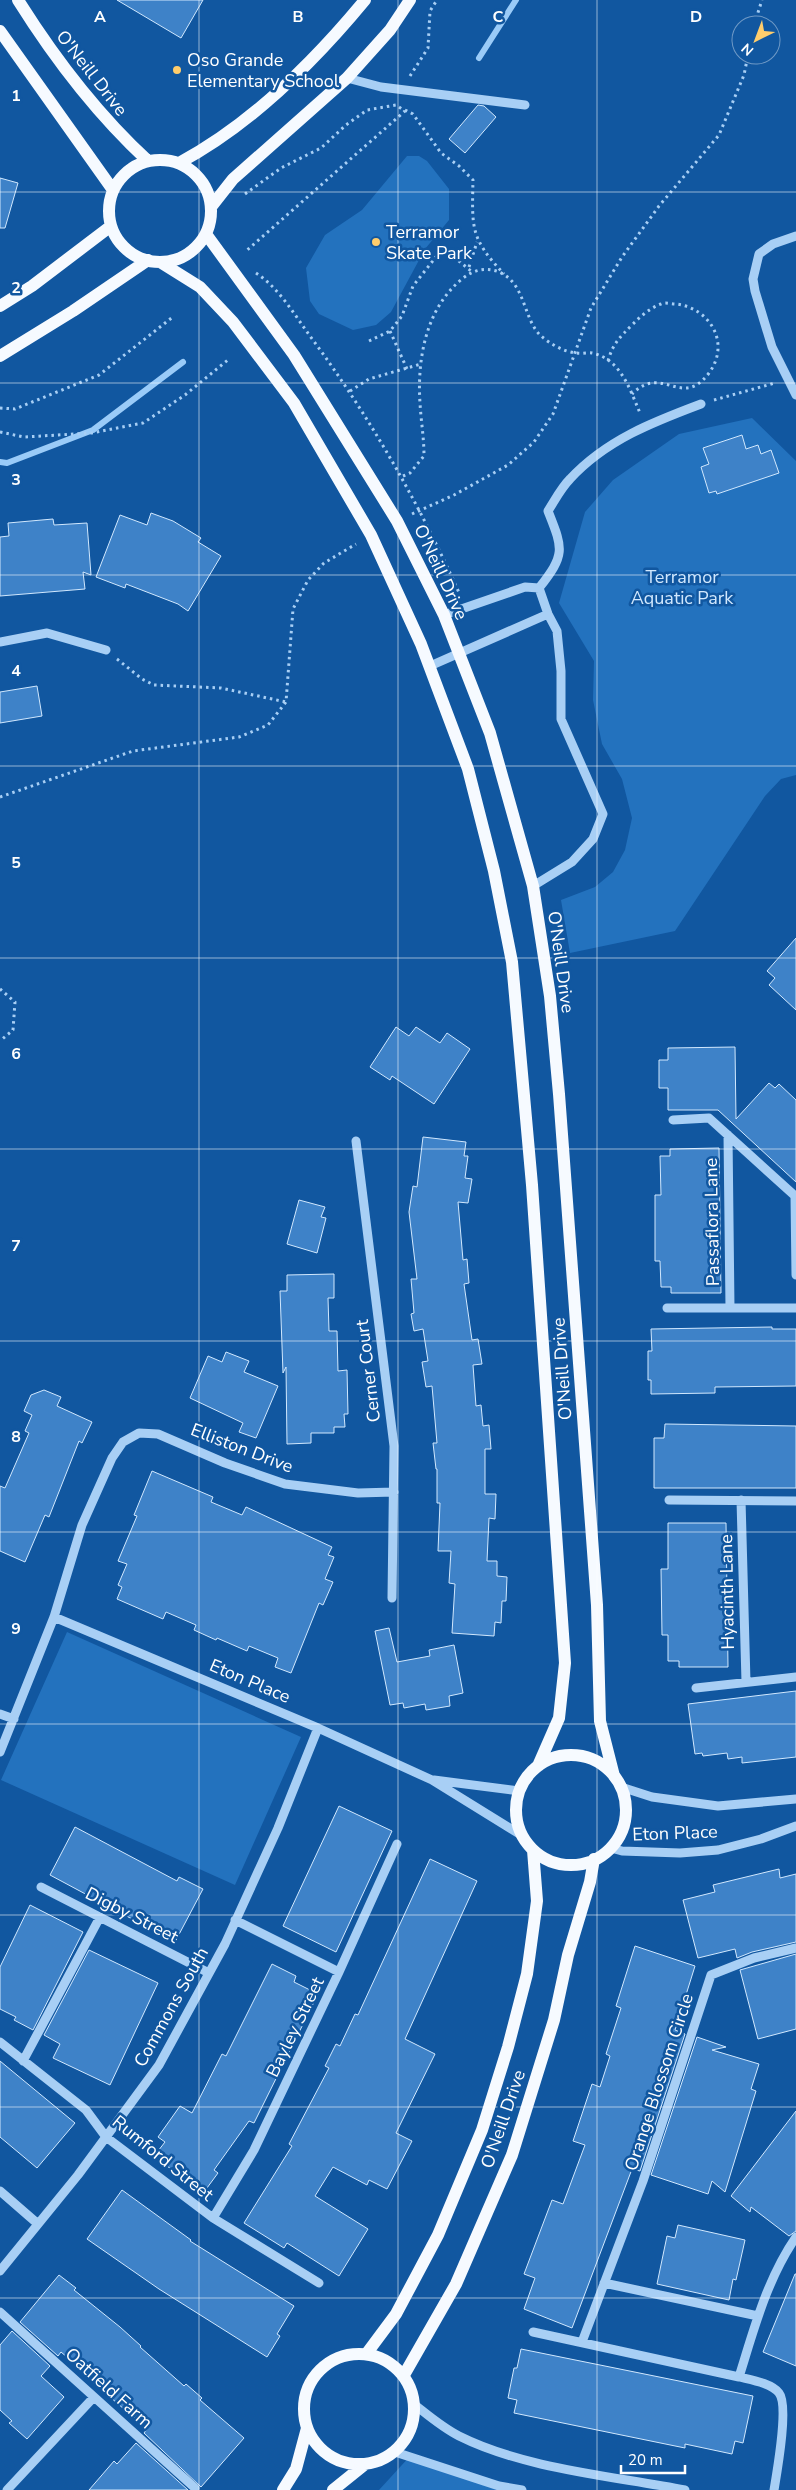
<svg xmlns="http://www.w3.org/2000/svg" width="796" height="2490" font-family="'Nunito Sans',sans-serif">
	<style>
		.green { fill: #2372be }
		.lines { fill: none; stroke-linecap: round; stroke-linejoin: round }
		.stream { stroke: #9acbf8; stroke-width: 6 }
		.building { fill: #3e82c8; stroke: #d1e8fe }
		.path { stroke: #a8cff5; stroke-width: 3; stroke-dasharray: 2.5 4; stroke-linecap: butt }
		.minor { stroke: #a8cff5; stroke-width: 9 }
		.major { stroke: #f6faff; stroke-width: 12 }
		.grid { fill: none; stroke: #fff; stroke-width: 1; stroke-opacity: 0.55 }
		.poi-dot { fill: #ffcd6c; stroke: #1157a0; stroke-width: 2 }
		.labels { text-anchor: middle; stroke-width: 5; stroke-linejoin: round; paint-order: stroke }
		.poi-label { font-size: 18px; fill: #fff; stroke: #1157a0; text-anchor: start }
		.street-label { font-size: 18px; fill: #fff; stroke: #1157a0 }
		.park-label { font-size: 18px; fill: #d1e8fe; stroke: #1157a0 }
		.grid-label { font-size: 16px; text-anchor: middle; font-weight: bold; fill: #fff; stroke: #1157a0; stroke-width: 5; stroke-linejoin: round; paint-order: stroke }
	</style>
	<rect width="100%" height="100%" fill="#1157a0"/>
	<path class="green" d="M407,156H419L427,161L449,189V220L425,249L391,312L376,325L353,330L319,314L310,301L306,268L325,235L362,210Z
		M752,418L796,461V775L781,779L765,796L675,931L570,953L561,900L595,887L613,872L625,850L632,818L622,779L602,744L593,700L594,661L559,603L585,512L613,480L679,434Z
		M67,1632L301,1737L235,1885L1,1780Z
		M412,2454L510,2490H379Z"/>
	<g class="lines">
		<path class="stream" d="M479,58L516,0
			M0,462L7,463L93,430L183,362"/>
	</g>
	<path class="building" d="M117,0H203L181,38Z
		M478,105L484,106L496,117L465,153L449,139Z
		M0,178L18,183L5,228H0Z
		M742,435L746,449L758,445L761,454L771,450L779,473L717,494L716,491L709,493L701,467L709,464L703,448Z
		M151,513L173,521L201,538L198,542L221,556L188,611L178,604L126,584L125,588L96,577L120,515L147,525Z
		M53,519L54,525L87,523L91,575L83,572L85,589L0,596V537L9,536L8,523Z
		M37,686L42,716L0,723V692Z
		M796,938V1010L769,985L775,978L767,971Z
		M396,1027L409,1036L416,1027L440,1043L447,1033L470,1049L434,1104L392,1076L390,1080L370,1067Z
		M735,1047L736,1119L769,1083L775,1088L779,1084L796,1100V1182L718,1110H668V1088H659V1060H668V1048Z
		M423,1137L466,1142L464,1156H468L465,1178L472,1179L468,1203L458,1202L463,1260L467,1259L469,1283L464,1284L472,1340L478,1339L482,1364L473,1365L476,1406L481,1405L483,1426L489,1425L491,1449H485V1494H496L495,1519L489,1518L487,1561H497V1576L507,1577L506,1601H502L501,1623L495,1622L494,1636L452,1633L455,1584L449,1583L451,1551H438L440,1503H437V1469H436L433,1443H437L432,1386L426,1387L422,1362L428,1361L423,1329L414,1331L411,1314L414,1313L411,1279H417L409,1212L413,1186L417,1187Z
		M719,1148L721,1293H671V1287H661L660,1261H655V1195H661L660,1156H670V1149Z
		M299,1200L325,1207L321,1217L326,1218L317,1253L287,1244Z
		M334,1274V1298H328L329,1331H337L338,1371L347,1370L348,1414H344L345,1427H334V1433H311V1443L287,1444L286,1367L283,1373L280,1291H287V1275Z
		M772,1327V1329H796V1386L715,1387V1393L651,1394V1380H648V1351H652L651,1329Z
		M226,1352L249,1361L244,1372L278,1386L256,1438L239,1432L243,1423L190,1398L208,1356L222,1362Z
		M44,1390L61,1397L57,1406L92,1422L82,1443L79,1441L49,1517L45,1515L25,1562L0,1551V1486L5,1488L29,1433L25,1431L32,1415L24,1411L31,1395Z
		M665,1424L796,1426V1488H654V1438H664Z
		M152,1471L213,1497L211,1502L242,1515L246,1507L332,1547L328,1555L334,1557L325,1579L333,1582L323,1605L319,1603L291,1673L275,1667L278,1658L249,1646L247,1651L217,1638L216,1640L194,1630L196,1625L166,1612L163,1619L117,1599L122,1587L118,1585L127,1564L118,1561L137,1516L134,1515Z
		M668,1523H726L728,1667H679V1661H668V1635H662L661,1569H668Z
		M389,1628L397,1662L430,1656L429,1650L454,1645L463,1693L449,1696L450,1706L426,1710L425,1704L404,1708L403,1703L390,1705L375,1631Z
		M796,1691V1757L742,1763V1757L728,1759L727,1753L703,1756L702,1753L695,1754L688,1704Z
		M339,1806L392,1831L336,1952L283,1926Z
		M75,1827L177,1881L179,1877L203,1889L175,1942L50,1875Z
		M430,1859L477,1881L405,2039L435,2054L396,2133L412,2141L387,2189L369,2180L367,2185L333,2167L315,2196L368,2229L339,2276L287,2243L284,2248L244,2223L292,2146L289,2144L329,2068L325,2066L336,2044L340,2046L355,2014L358,2015Z
		M779,1869L780,1878L796,1874V1942L752,1952L737,1958L735,1949L698,1958L683,1900L715,1892L713,1885Z
		M30,1905L83,1932L33,2030L14,2020L16,2017L0,2009V1967Z
		M635,1946L695,1966L675,2030L685,2034L640,2171L632,2169L572,2328L524,2309L535,2278L524,2274L552,2200L563,2204L585,2145L573,2141L592,2084L600,2087L610,2056L606,2054L621,2008L616,2006Z
		M89,1950L158,1983L110,2085L53,2058L60,2044L44,2035Z
		M796,1954V2029L758,2039L740,1970Z
		M272,1964L296,1976L294,1982L318,1994L254,2123L249,2121L214,2170L218,2173L204,2192L164,2164L169,2158L158,2151L165,2142L158,2137L180,2106L192,2113L222,2054L226,2056Z
		M697,2037L726,2047L712,2050L759,2064L751,2089L756,2091L725,2192L712,2181L708,2194L651,2175Z
		M0,2061L75,2123L37,2168L0,2137Z
		M796,2111V2231L789,2236L751,2207L750,2212L731,2196Z
		M122,2190L191,2240L190,2241L294,2306L277,2334L280,2336L267,2357L159,2289L87,2239Z
		M678,2225L745,2240L736,2280L733,2279L729,2300L657,2284L667,2236L675,2238Z
		M795,2274H796V2366L763,2352Z
		M59,2275L76,2288L74,2290L120,2327L141,2346L140,2347L184,2386L186,2384L202,2398L200,2400L244,2438L201,2487L144,2433L147,2429L87,2377L88,2375L61,2352L58,2356L20,2322Z
		M12,2331L50,2366L41,2376L64,2397L27,2439L9,2423L12,2421L0,2410V2345Z
		M521,2349L753,2396L743,2443L735,2441L732,2454L685,2444V2448L514,2413L517,2400L508,2398L514,2368H517Z
		M136,2443L188,2490H89L114,2461L117,2464Z"/>
	<g class="lines">
		<path class="path" d="M754,25L762,0
			M410,76L428,48L430,11L437,0
			M405,110L413,114L441,153L459,166L473,180C472,228 470,238 504,274
			M245,194L281,168L321,148L346,125L367,110L396,105L405,111L245,252
			M469,267L477,242
			M256,273C279,288 294,314 310,336C370,417 419,503 460,595
			M390,331L407,369
			M369,341L390,331L402,316L413,286L443,248L471,271
			M608,361C613,343 620,337 633,324C641,316 650,308 661,304C665,302 671,304 676,304C710,308 731,343 709,373C681,410 663,363 632,394
			M350,391L369,379L421,364
			M714,400L775,383
			M0,408L15,409L99,375L174,316
			M0,432L24,437L92,433L143,423L185,395L229,359
			M403,476L410,473L424,456C424,438 421,421 420,403C417,359 426,308 462,279C474,269 489,266 503,274C525,286 524,319 540,335C550,344 564,352 577,353C582,354 588,352 592,353C621,359 630,390 640,413
			M412,514L454,495L508,465L534,442L553,414L591,308L622,257L659,206L719,135L744,75L748,55
			M117,659L142,679L154,685L221,688L286,702
			M0,797L133,751L239,737L268,725L286,702L293,609L308,580L324,563L356,544
			M0,989L15,1002L13,1030L0,1041"/>
		<path class="minor" d="M347,78L381,87L525,105
			M796,236L773,244L759,254L753,279L755,291L772,347L796,395
			M444,615L525,587L539,588
			M0,642L47,633L106,650
			M430,666L548,614
			M533,886L572,862L593,839L603,814L561,719V671L557,631L548,614L539,588C566,554 563,549 548,511C555,500 561,488 570,479C606,440 653,422 701,404
			M673,1120L709,1118L795,1196L796,1275
			M728,1135L730,1308
			M356,1141L394,1446L392,1598
			M667,1308H796
			M669,1500L796,1501
			M741,1500L746,1682
			M54,1617L318,1728L432,1780L521,1835
			M696,1688L796,1677
			M0,1714L14,1719
			M0,1752L54,1617L82,1525L112,1458L123,1442L139,1433L158,1434L225,1463L285,1484L358,1493L394,1492
			M434,1780L519,1791
			M621,1787L652,1797L718,1806L796,1799
			M611,1848L622,1851L680,1853L718,1850L761,1839L796,1826
			M41,1887L209,1973
			M235,1920L339,1972
			M0,2042L86,2110L106,2137L213,2218L319,2283
			M23,2061L100,1917
			M0,2191L38,2224
			M213,2218L254,2150L339,1972L397,1844
			M0,2271L78,2175L159,2065L225,1944L278,1828L318,1728
			M604,2283L758,2316
			M0,2312L195,2488
			M533,2332L739,2377C751,2380 771,2383 779,2393C789,2405 777,2472 774,2490
			M582,2342L643,2181L711,1975L754,1958L796,1948
			M739,2377C754,2329 767,2279 796,2237
			M415,2405C429,2416 443,2428 459,2436C525,2469 613,2476 685,2490
			M395,2452L499,2486L522,2490
			M7,2490L94,2397"/>
		<path class="major" d="M18,0C55,59 96,113 148,161
			M0,31L113,190
			M109 211a51 51 0 1 1 102 0a51 51 0 1 1-102 0Z
			M179,163C252,124 313,63 365,0
			M211,207L233,179L347,78L390,30L410,0
			M206,234L294,355L397,521L444,615L490,733L533,886L550,996L559,1094L597,1605L600,1721L614,1776
			M160,262L200,287L233,322L294,403L371,535L421,644L468,769L494,871L512,962L532,1185L565,1663L559,1718L538,1766
			M0,306L32,286L111,226
			M0,356L73,311L148,260
			M516 1810a55 55 0 1 1 110 0a55 55 0 1 1-110 0Z
			M367,2353L396,2314L438,2235L482,2130L508,2047L527,1974L537,1901L533,1850
			M304 2409a55 55 0 1 1 110 0a55 55 0 1 1-110 0Z
			M404,2375L456,2284L512,2155L554,2020L568,1955L590,1882L594,1859
			M283,2490L296,2469L307,2428
			M333,2490L364,2465"/>
	</g>
	<path class="grid" d="M199,0V2490M398,0V2490M597,0V2490M0,192H796M0,383H796M0,575H796M0,766H796M0,958H796M0,1149H796M0,1341H796M0,1532H796M0,1724H796M0,1915H796M0,2107H796M0,2298H796"/>
	<g class="poi-dot">
		<circle cx="177" cy="70" r="5"/>
		<circle cx="376" cy="242" r="5"/>
	</g>
	<g class="labels">
		<g class="poi-label">
			<text x="187" y="66">Oso Grande<tspan x="187" dy="21">Elementary School</tspan></text>
			<text x="386" y="238">Terramor<tspan x="386" dy="21">Skate Park</tspan></text>
		</g>
		<g class="street-label">
			<text transform="translate(92 73) rotate(52)" y="6">O'Neill Drive</text>
			<text transform="translate(441 572) rotate(65)" y="6">O'Neill Drive</text>
			<text transform="translate(561 962) rotate(82)" y="6">O'Neill Drive</text>
			<text transform="translate(712 1222) rotate(-91)" y="6">Passaflora Lane</text>
			<text transform="translate(562 1369) rotate(-94)" y="6">O'Neill Drive</text>
			<text transform="translate(368 1371) rotate(-97)" y="6">Cerner Court</text>
			<text transform="translate(242 1448) rotate(21)" y="6">Elliston Drive</text>
			<text transform="translate(727 1592) rotate(-91)" y="6">Hyacinth Lane</text>
			<text transform="translate(250 1681) rotate(23)" y="6">Eton Place</text>
			<text transform="translate(675 1833) rotate(-2)" y="6">Eton Place</text>
			<text transform="translate(132 1915) rotate(27)" y="6">Digby Street</text>
			<text transform="translate(171 2007) rotate(-61)" y="6">Commons South</text>
			<text transform="translate(295 2027) rotate(-64)" y="6">Bayley Street</text>
			<text transform="translate(659 2082) rotate(-72)" y="6">Orange Blossom Circle</text>
			<text transform="translate(503 2119) rotate(-71)" y="6">O'Neill Drive</text>
			<text transform="translate(163 2158) rotate(39)" y="6">Rumford Street</text>
			<text transform="translate(109 2388) rotate(42)" y="6">Oatfield Farm</text>
		</g>
		<g class="park-label">
			<text x="682" y="583">Terramor<tspan x="682" dy="21">Aquatic Park</tspan></text>
		</g>
	</g>
	<g class="grid-label">
		<text x="100" y="22">A</text>
		<text x="298" y="22">B</text>
		<text x="498" y="22">C</text>
		<text x="696" y="22">D</text>
		<text x="16" y="101">1</text>
		<text x="16" y="293">2</text>
		<text x="16" y="485">3</text>
		<text x="16" y="676">4</text>
		<text x="16" y="868">5</text>
		<text x="16" y="1059">6</text>
		<text x="16" y="1251">7</text>
		<text x="16" y="1442">8</text>
		<text x="16" y="1634">9</text>
	</g>
	<g transform="translate(756 40) rotate(222)"><circle r="24" fill="#1157a0" stroke="#709ac6"/>
	<path d="M0-4L9 19L0 12L-9 19Z" fill="#ffcd6c"/>
	<text y="-8" font-size="14" font-weight="bold" text-anchor="middle" fill="#ffffff">N</text>
	</g>
	<path d="M621 2465v8h64v-8" fill="none" stroke="#ffffff" stroke-width="2.5"/>
	<text x="628" y="2465" font-size="15" fill="#ffffff" stroke="#1157a0" stroke-width="4" paint-order="stroke">20 m</text>
</svg>
